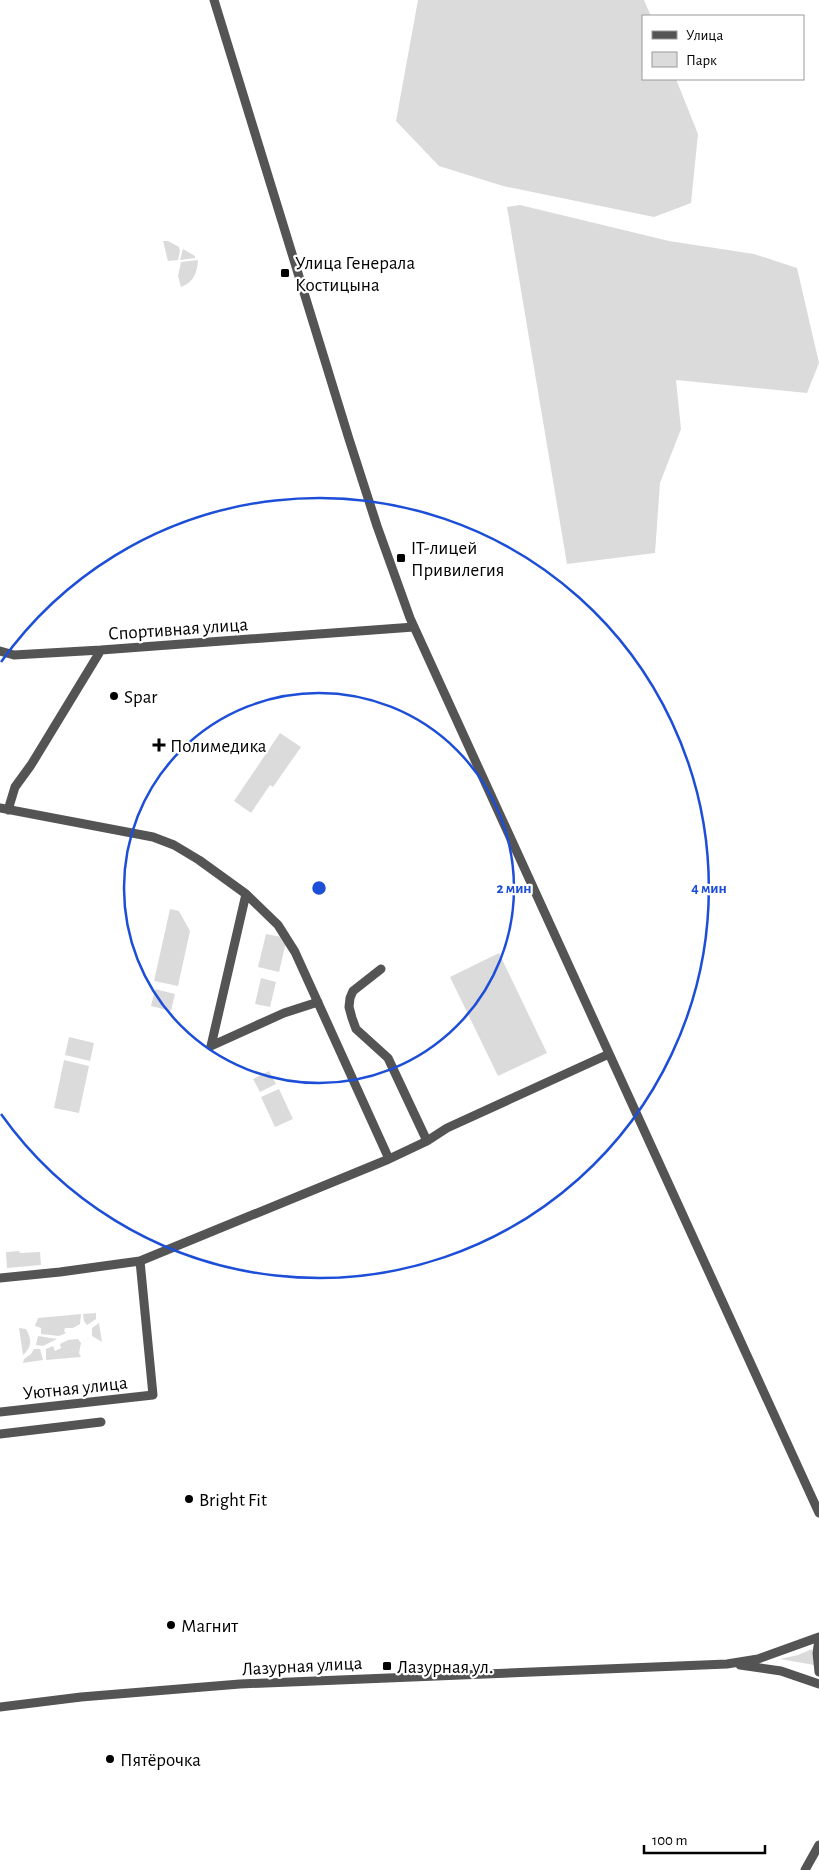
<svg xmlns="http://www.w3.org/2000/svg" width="819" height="1870" font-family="'Alegreya Sans',sans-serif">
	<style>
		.green { fill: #dbdbdb }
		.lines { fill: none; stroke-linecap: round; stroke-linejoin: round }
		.minor { stroke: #545454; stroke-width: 9 }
		.ring { fill: none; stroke: #1d4ed8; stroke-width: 2.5 }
		.poi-dot { fill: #000; stroke: #fff; stroke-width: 2 }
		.labels { text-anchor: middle; stroke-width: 4.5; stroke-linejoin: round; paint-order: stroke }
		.poi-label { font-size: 19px; fill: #000; stroke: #fff; text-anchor: start }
		.street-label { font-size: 19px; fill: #000; stroke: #fff }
		.centre { fill: #1d4ed8; stroke: #fff; stroke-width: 2.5 }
		.ring-label { font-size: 15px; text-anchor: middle; font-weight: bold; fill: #1d4ed8; stroke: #fff; stroke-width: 4.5; stroke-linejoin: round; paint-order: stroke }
	</style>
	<rect width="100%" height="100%" fill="#fff"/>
	<path class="green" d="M418,0H644L651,16H643V79H676L698,134L691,203L654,217L503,186L439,166L396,121Z
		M520,205L669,241L754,254L797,268L819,363L807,393L676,380L681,429L660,483L655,553L567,564L507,207Z
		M163,241H168L179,247L180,251L178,260L168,261Z
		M183,249L195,256V258L180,260Z
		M198,260C197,273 194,282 181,287L178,276L181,262Z
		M280,733L301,747L273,787L270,785L251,813L234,801Z
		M170,909L179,911L190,931L178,986L154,981Z
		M266,934L287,938L279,972L258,967Z
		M499,953L547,1053L498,1076L450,977Z
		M261,978L276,982L270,1007L255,1004Z
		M155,989L175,994L171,1011L151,1006Z
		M69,1037L94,1043L90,1061L65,1055Z
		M64,1060L89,1066L79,1113L54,1108Z
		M269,1071L276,1084L260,1092L253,1079Z
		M279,1089L293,1119L275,1127L261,1097Z
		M19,1251L20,1253L40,1252L41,1265L7,1268L6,1252Z
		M96,1313V1319L87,1325L84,1321L83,1314Z
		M81,1314L80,1324L73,1328H65L64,1331L66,1333L59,1336L41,1334V1328L35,1326L38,1318Z
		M99,1323L102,1342L92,1336V1328Z
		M19,1328L26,1329C32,1339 32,1347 23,1355Z
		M38,1336L57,1339L43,1346L36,1345Z
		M78,1339L81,1343L79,1353L81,1357L46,1360V1349L53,1346L55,1351L61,1348L60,1344L68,1340Z
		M34,1349H40L43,1360L23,1363L24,1359L31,1354Z
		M812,1649L814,1665L780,1659L798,1655Z"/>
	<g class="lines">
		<path class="minor" d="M214,0L349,439L377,526L410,618L819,1513
			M0,651L14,655L101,650
			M0,808L153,837L174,845L199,860L246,894L278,925L295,952L389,1159L140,1261L60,1272L0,1278
			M8,810L15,787L31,765L101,650L414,627
			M381,969L353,991L350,998L349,1007L352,1018L356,1029L388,1058L427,1141
			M211,1046L246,894
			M211,1046L284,1013L318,1002
			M389,1159L427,1141L447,1128L609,1054
			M0,1412L153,1395L140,1261
			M0,1434L101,1422
			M819,1640L817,1653L819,1672
			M740,1665L781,1671L819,1684
			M0,1707L81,1697L240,1684L727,1664L758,1659L819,1637
			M805,1870L819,1845"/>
	</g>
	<g class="ring">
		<circle cx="319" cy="888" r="195"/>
		<path d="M1 662A390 390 0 1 1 1 1114"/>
	</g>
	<g class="poi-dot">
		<rect x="280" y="268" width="10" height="10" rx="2.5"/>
		<rect x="396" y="553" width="10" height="10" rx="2.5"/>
		<circle cx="114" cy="696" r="5"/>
		<path d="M156.5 737.5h5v5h5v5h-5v5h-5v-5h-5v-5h5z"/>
		<circle cx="189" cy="1499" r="5"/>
		<circle cx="171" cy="1625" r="5"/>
		<rect x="382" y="1661" width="10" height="10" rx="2.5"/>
		<circle cx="110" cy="1759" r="5"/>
	</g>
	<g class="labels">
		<g class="poi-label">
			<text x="295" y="269">Улица Генерала<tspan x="295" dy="22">Костицына</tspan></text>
			<text x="411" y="554">IT-лицей<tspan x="411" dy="22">Привилегия</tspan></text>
			<text x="124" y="703">Spar</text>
			<text x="170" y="752">Полимедика</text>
			<text x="199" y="1506">Bright Fit</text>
			<text x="181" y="1632">Магнит</text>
			<text x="397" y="1673">Лазурная ул.</text>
			<text x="120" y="1766">Пятёрочка</text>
		</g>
		<g class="street-label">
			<text transform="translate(178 628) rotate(-4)" y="7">Спортивная улица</text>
			<text transform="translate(75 1387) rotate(-6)" y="7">Уютная улица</text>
			<text transform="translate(302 1665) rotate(-3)" y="7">Лазурная улица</text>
		</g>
	</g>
	<circle cx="319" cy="888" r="8" class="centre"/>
	<g class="ring-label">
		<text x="514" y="893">2 мин</text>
		<text x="709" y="893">4 мин</text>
	</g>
	<rect x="642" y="15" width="162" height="65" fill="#ffffff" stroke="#999999"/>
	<rect x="652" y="31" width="25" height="8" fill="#545454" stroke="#999999"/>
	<text x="686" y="40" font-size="15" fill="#000000">Улица</text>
	<rect x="652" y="52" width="25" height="15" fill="#dbdbdb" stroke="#999999"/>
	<text x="686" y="65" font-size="15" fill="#000000">Парк</text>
	<path d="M644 1845v8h121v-8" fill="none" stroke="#000000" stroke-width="2.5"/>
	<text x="652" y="1845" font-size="15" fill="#000000" stroke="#ffffff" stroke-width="4" paint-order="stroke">100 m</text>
</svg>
